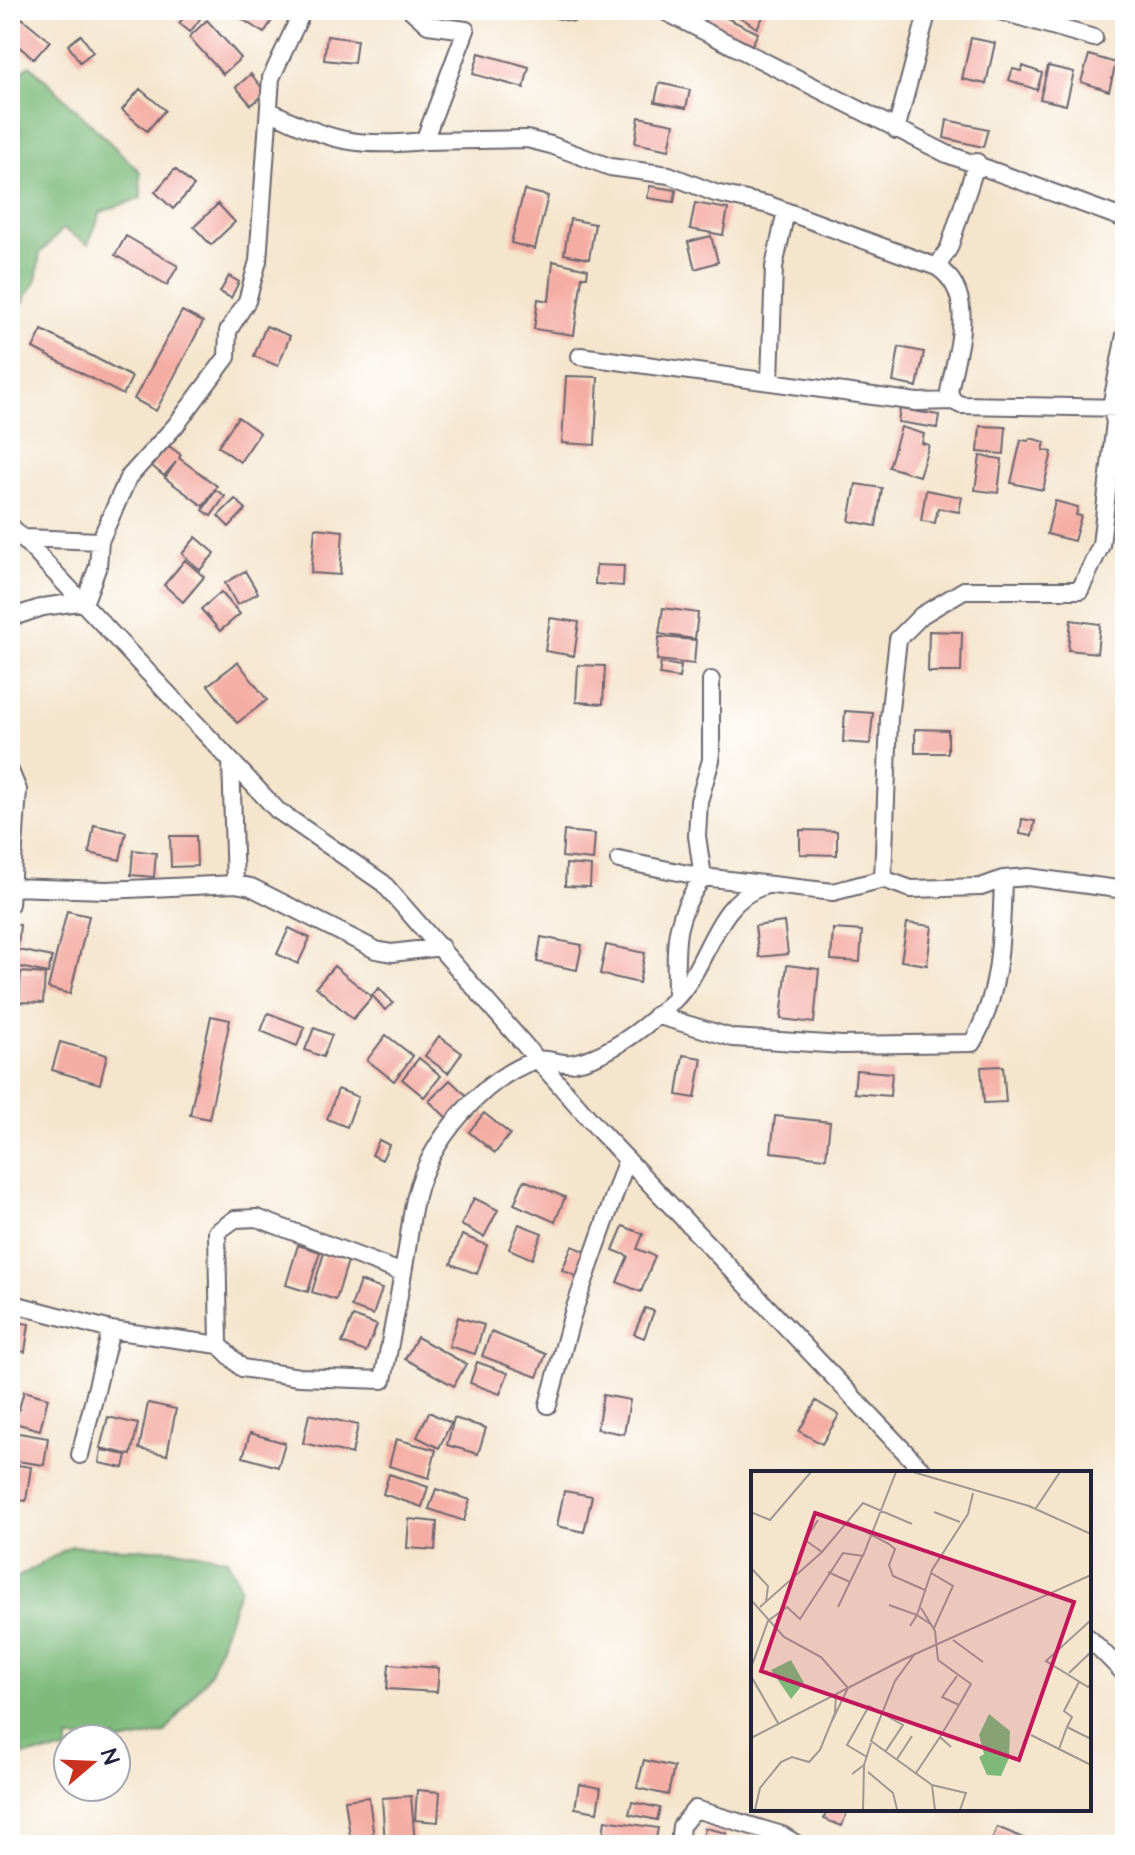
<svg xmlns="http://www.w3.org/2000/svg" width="1135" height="1855" font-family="'Architects Daughter',sans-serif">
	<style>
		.forest { fill: #7dba7a; stroke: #506e5a; stroke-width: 2 }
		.building { fill: #f4ada4 }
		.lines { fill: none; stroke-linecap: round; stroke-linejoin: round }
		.minor-casing { stroke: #6c666e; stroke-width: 20 }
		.minor { stroke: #fff; stroke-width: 16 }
		.inset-road { fill: none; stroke: #a09792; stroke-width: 2 }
		.view { fill: #c2185b; fill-opacity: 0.15; stroke: #c2185b; stroke-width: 4 }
		.inset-edge { fill: none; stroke: #22223b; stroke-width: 4 }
	</style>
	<rect width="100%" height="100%" fill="#fff"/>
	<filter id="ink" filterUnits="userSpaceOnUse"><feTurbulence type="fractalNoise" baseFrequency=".0125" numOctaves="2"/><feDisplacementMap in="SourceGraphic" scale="16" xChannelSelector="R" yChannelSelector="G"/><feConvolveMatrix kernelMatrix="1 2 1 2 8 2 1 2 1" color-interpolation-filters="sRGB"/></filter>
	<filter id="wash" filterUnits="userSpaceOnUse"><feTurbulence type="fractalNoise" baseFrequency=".006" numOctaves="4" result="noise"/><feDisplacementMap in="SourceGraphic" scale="32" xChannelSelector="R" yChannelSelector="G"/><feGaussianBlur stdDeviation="1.8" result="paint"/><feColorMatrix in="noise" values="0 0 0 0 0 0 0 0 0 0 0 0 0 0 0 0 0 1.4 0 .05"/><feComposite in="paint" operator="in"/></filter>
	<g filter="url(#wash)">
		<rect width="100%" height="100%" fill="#f4e5cc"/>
		<path class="forest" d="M30,65L140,172L141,198L101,212L88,244L63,229L40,253L36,281L20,307L10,300V80Z
			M71,1546L182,1550L227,1559L240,1587L210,1673L165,1733L116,1743V1739H68V1751L10,1756V1582Z"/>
		<g id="blocks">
			<path class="building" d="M237,10H276L278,11L264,33L234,14Z
				M547,10H582L580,18L575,17L574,22L546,16Z
				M710,10L758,33L752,45L704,22Z
				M729,10H767L757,28Z
				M190,11L200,19L190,32L179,23Z
				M22,18L50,41L34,59L10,39V33Z
				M207,20L241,58L223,74L189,37Z
				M81,35L93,52L80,62L68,45Z
				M327,36L357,40L354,63L324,60Z
				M971,38L995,43L986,84L962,79Z
				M479,53L529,67L524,88L473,74Z
				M1089,55L1116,63L1109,91L1081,82Z
				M1023,66L1042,73L1037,90L1009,80L1013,69L1021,71Z
				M1048,66L1074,72L1066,105L1040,99Z
				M251,74L266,93L251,105L236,87Z
				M659,83L690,90L686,108L655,102Z
				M140,89L165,110L147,131L122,110Z
				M639,117L674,124L669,150L635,143Z
				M947,120L988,129L983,147L944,138Z
				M175,169L194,186L173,209L155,192Z
				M650,186L676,190L674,202L647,198Z
				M524,190L548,196L535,249L511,243Z
				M695,203L728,209L723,235L690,229Z
				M218,204L235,222L211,245L194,227Z
				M570,219L595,224L589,259L564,254Z
				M126,236L178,266L167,285L115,255Z
				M711,236L718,262L695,269L688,242Z
				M553,261L588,269L587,277H582L574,335L534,329L538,299L549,301Z
				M229,276L239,282L231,298L220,292Z
				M182,311L203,322L156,411L134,399Z
				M266,326L290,336L278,366L254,356Z
				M42,330L132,377L123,395L33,348Z
				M899,347L924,352L917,387L893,382Z
				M566,376L598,377L595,445L562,443Z
				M900,409L939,415L937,428L898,422Z
				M238,417L260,433L240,462L218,446Z
				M980,426L1006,427L1004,454L978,452Z
				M901,427L924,434L922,443L929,445L919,476L889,467Z
				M1030,438L1045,442L1043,450L1052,452L1043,490L1011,483L1021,440L1029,441Z
				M169,446L181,455L179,458L217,486L203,506L165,478L176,462L164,476L152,466Z
				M980,456L1002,459L998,493L975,490Z
				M856,484L882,488L876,526L849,521Z
				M216,490L225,496L211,516L203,510Z
				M926,490L962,497L959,512L938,508L935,523L921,521Z
				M235,499L246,509L229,527L218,516Z
				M1055,501L1078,507L1076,515L1081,516L1074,541L1047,534Z
				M315,528L343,531L340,575L311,573Z
				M196,537L215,553L200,570L182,554Z
				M185,560L204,577L183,602L164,585Z
				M596,565L624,566L623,586L595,584Z
				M245,571L258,593L237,605L225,583Z
				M221,592L240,614L220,631L201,609Z
				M663,608L698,613L695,639L659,634Z
				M550,618L579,622L574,656L545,651Z
				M1071,620L1100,624L1097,653L1068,650Z
				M929,631L962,632L961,672H928Z
				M659,637L696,640L694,664L657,660Z
				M238,662L267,700L237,723L208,685Z
				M661,663L681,666L679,678L659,675Z
				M578,665L605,666L603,704L576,702Z
				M845,711L873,713L870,744L843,742Z
				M915,729L948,730V753H915Z
				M1022,819L1035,821L1032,836L1020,834Z
				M94,825L126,832L120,860L89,853Z
				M800,830L837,831V855L800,854Z
				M564,831L595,834L593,860L562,857Z
				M170,836H196L197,866L171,867Z
				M133,850L156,853L154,877L131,875Z
				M566,864L591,866L590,887L565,886Z
				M67,911L89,916L70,994L48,988Z
				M784,922L788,954L759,957L755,926Z
				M907,923L932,926L927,965L901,961Z
				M10,924L20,925L18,947L10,946Z
				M289,928L310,938L298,964L277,954Z
				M833,929L862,931L860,962L831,960Z
				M541,937L582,945L577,970L537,962Z
				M606,945L645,953L639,983L600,974Z
				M10,948L52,957L48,973L10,965Z
				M787,965L819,969L814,1023L781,1019Z
				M334,966L372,997L353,1019L316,987Z
				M21,972L45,974L43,1003L19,1002Z
				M379,988L393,1003L385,1010L372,995Z
				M268,1013L305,1027L297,1046L261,1031Z
				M211,1016L230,1020L209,1119L190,1115Z
				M314,1028L332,1035L323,1057L305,1050Z
				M386,1035L413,1056L394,1081L367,1060Z
				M439,1036L462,1053L448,1073L425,1056Z
				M60,1042L107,1055L100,1084L52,1070Z
				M683,1055L702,1058L695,1098L677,1095Z
				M419,1058L441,1076L424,1097L402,1079Z
				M1003,1066L1006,1102L984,1103L981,1067Z
				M856,1070L892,1073L890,1096L854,1093Z
				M450,1080L469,1098L449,1120L429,1101Z
				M338,1089L358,1097L347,1127L327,1119Z
				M484,1113L510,1134L495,1153L469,1132Z
				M775,1116L830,1122L826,1158L771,1152Z
				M379,1140L389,1145L382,1160L372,1155Z
				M524,1180L565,1197L555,1222L514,1204Z
				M474,1198L498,1210L484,1237L461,1225Z
				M519,1224L542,1233L532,1259L509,1249Z
				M623,1226L643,1234L637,1249L655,1256L641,1292L617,1282L628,1256L613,1250Z
				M462,1235L487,1245L477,1274L451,1264Z
				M298,1245L320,1252L308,1292L286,1285Z
				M572,1246L590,1253L580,1278L562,1270Z
				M324,1253L348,1261L336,1300L312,1292Z
				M360,1281L382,1289L373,1315L351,1307Z
				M645,1308L654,1311L644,1338L634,1334Z
				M353,1316L377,1325L366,1352L342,1343Z
				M458,1317L484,1325L475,1354L449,1346Z
				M10,1321L29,1324L25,1352L10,1350Z
				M491,1332L546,1354L537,1377L482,1356Z
				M417,1337L466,1364L454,1386L405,1359Z
				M477,1362L508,1373L500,1394L470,1383Z
				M24,1391L48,1398L40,1430L15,1423Z
				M603,1395L630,1400L624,1434L597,1429Z
				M816,1401L839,1415L822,1444L799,1431Z
				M148,1403L176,1409L167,1455L139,1449Z
				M429,1412L451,1423L439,1448L417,1437Z
				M309,1414L358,1425L352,1454L303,1443Z
				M108,1417L138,1424L131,1455L100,1448Z
				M454,1418L486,1428L478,1454L447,1445Z
				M13,1432L48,1438L44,1465L10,1460Z
				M250,1433L285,1443L278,1467L243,1457Z
				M396,1439L436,1450L429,1478L389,1466Z
				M101,1450L127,1455L124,1468L99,1463Z
				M10,1464L31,1467L26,1501L10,1499Z
				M389,1474L428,1487L422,1507L383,1494Z
				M436,1489L470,1500L464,1521L429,1509Z
				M564,1491L592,1496L584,1532L557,1526Z
				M409,1519L437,1522L435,1550L407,1548Z
				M389,1664L439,1668L437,1692L387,1689Z
				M644,1760L674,1767L668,1795L637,1788Z
				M579,1784L601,1788L597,1812L575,1808Z
				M417,1790L440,1792L438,1822L415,1820Z
				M411,1796L415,1844L385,1845L382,1798Z
				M369,1797L374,1840L351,1843L345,1800Z
				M632,1802L660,1808L657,1820L629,1814Z
				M827,1809H848L842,1826L824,1819Z
				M605,1820L658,1828L655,1844L602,1845Z
				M997,1827L1024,1838L1021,1845H990Z
				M705,1828L727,1833L725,1845H702Z"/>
		</g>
	</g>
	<g filter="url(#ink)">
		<use href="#blocks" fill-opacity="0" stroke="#6c666e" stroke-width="2"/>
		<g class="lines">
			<g class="minor-casing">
				<path id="minor" d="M411,10L428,25L466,30L424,141L527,139L551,145L610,167L669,175L715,193L769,205L937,267C979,294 956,352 949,392L953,401L961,405L1125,408
					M662,10L947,154L1125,219
					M996,10L1094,38
					M270,111C329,141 357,148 424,141
					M896,130L928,10
					M937,267L949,248L977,162
					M580,356L917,402L953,401
					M770,379L774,267L786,211
					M10,525L277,810L383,883L599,1130L925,1473
					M24,538L100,541
					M10,618L43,607L85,601L98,566L100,541L128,478L176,425L227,357L228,331L247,301L258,261L271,78L303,10
					M231,761L235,884
					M10,771L18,790L10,904
					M619,860L703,877L697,836L699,801L711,760V680
					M883,879L889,718L898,639L922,615L964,590H1080L1101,545L1115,422L1111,407L1125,335
					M10,887L107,890L235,884L251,887L376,950L392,953L441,947
					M676,998C676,947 671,921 703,877L833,892L883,879L911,889L981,887L1003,879L1028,877L1125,890
					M656,1015L733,1038L842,1045L972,1043C1002,993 1001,935 1003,879
					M10,1303L111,1330L219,1345L217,1232L235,1219L257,1218L403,1273
					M219,1345L242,1368L299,1377L383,1380C391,1337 400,1293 407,1249C410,1232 411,1213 416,1196C429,1141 483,1078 536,1060C547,1057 560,1065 572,1063C609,1057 647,1026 674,1000C710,965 713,902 764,886
					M548,1405L573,1313L627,1159
					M80,1455L111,1330
					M1089,1638L1125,1674
					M679,1845L681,1826L695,1809L782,1835L798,1845"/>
			</g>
			<use href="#minor" class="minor"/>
		</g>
	</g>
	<g transform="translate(751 1471)">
		<rect width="340" height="340" fill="#f4e5cc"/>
		<path d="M40,189L53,212L40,228L20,199ZM238,243L259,260L258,287L250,305L236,304L228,286L233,283L228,264Z" fill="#7dba7a"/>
		<path class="inset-road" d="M162,1L278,35L340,63M285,37L309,1M183,41L209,51M2,42L19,49L60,1M67,49L54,69L71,81M96,51L138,73L144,78L138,94L142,105L174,119M0,97L17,115L15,131M77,101L99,111M180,102L202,115L183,157M0,129L33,166L70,186L97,217L81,250M138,134L166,144L159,155M9,136L71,81L112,32L161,53M87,136L111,86M170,137L184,160L187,189L220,213L208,234M340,149L295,190L337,216L340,213M181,154L166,144L181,99L217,43L222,22M202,169L232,191M163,184L144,210L120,270L181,314L184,339M0,197L17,150L36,136L49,148L92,82L112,85L145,1M318,202L340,181M0,205L27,252M316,256L321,246L313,240L328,211M280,264L340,294M0,267L151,189L340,104M200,276L189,266L208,234L191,226L206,205M308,278L316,256L340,268M116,286L96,274L118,235L152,254L134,281M146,288L161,265M117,301L142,322L146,338M165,302L189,266M101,303L113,294L120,272M181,314L215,322L209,339M4,339L9,317L30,291L41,286L58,291L69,279L84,242L85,223M112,339L113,294"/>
		<path class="view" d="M64,42L323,131L268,289L10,200Z"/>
		<rect width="340" height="340" class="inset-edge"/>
	</g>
	<rect width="1135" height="1855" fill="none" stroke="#fff" stroke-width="40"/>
	<g transform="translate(92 1763) rotate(71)"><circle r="38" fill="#ffffff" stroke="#a7a7b1" stroke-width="2"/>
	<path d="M0-6L14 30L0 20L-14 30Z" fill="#c8321e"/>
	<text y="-12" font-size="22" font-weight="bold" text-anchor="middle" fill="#22223b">N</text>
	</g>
</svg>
